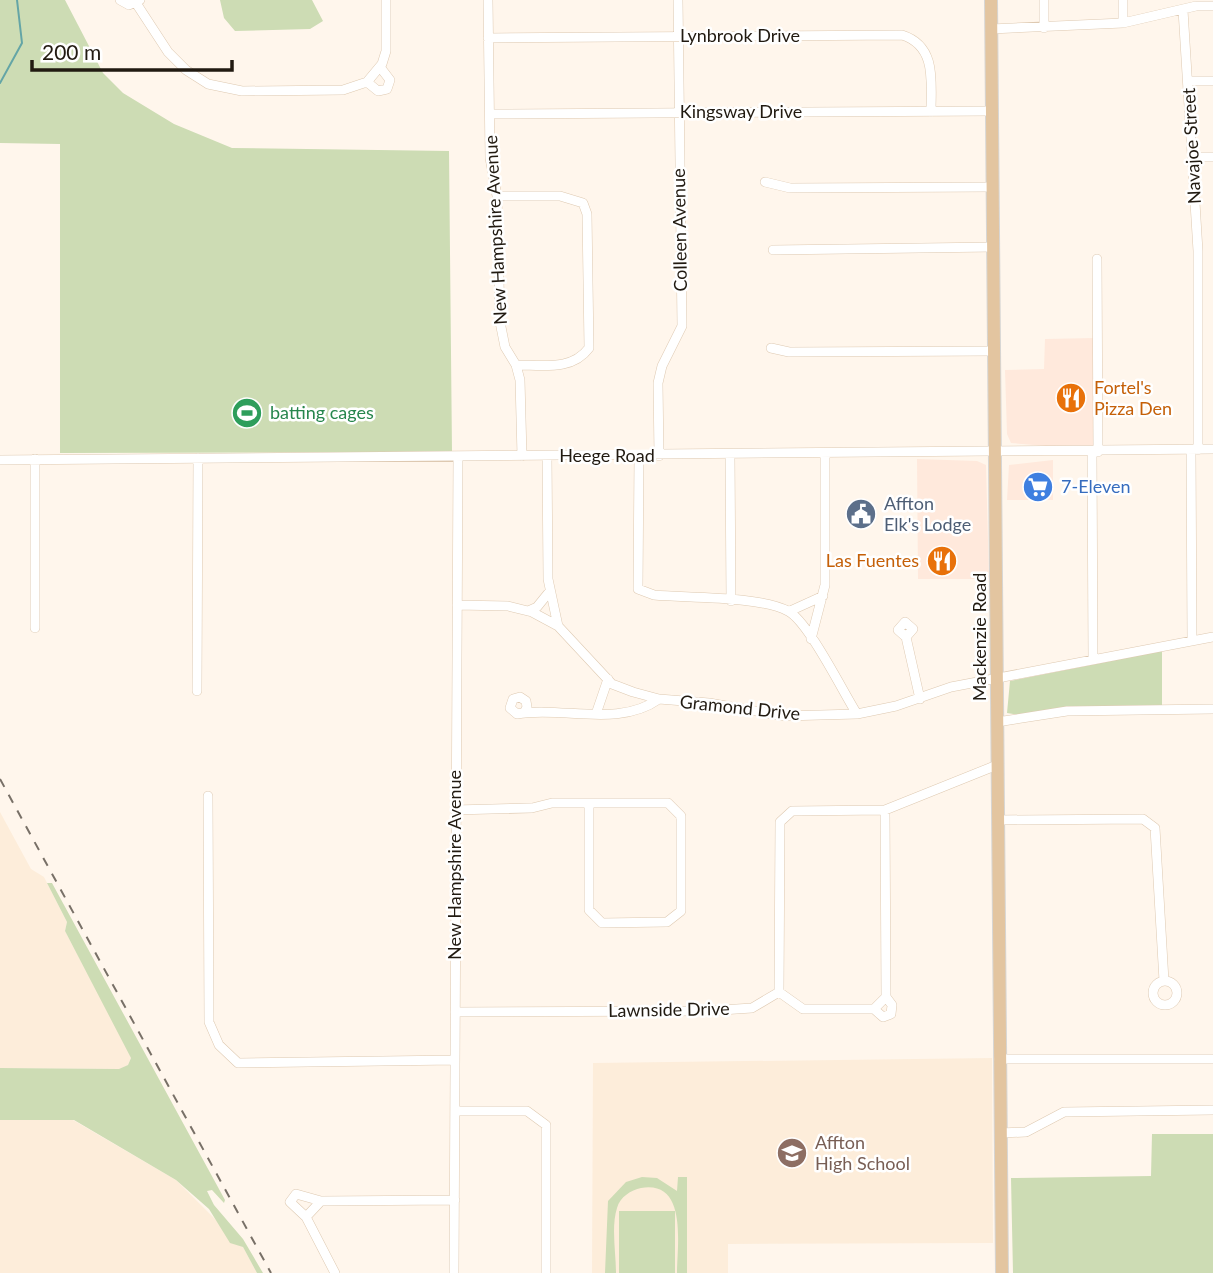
<svg xmlns="http://www.w3.org/2000/svg" width="1213" height="1273" font-family="Lato,sans-serif">
	<style>
		.commercial { fill: #ffe9dc }
		.built { fill: #fdedda }
		.green { fill: #cddcb4 }
		.lines { fill: none; stroke-linecap: round; stroke-linejoin: round }
		.stream { stroke: #64a5a6; stroke-width: 2 }
		.minor-casing { stroke: #dec9b1; stroke-width: 10 }
		.major-casing { stroke: #d7d6d4; stroke-width: 14 }
		.minor { stroke: #fff; stroke-width: 9 }
		.major { stroke: #e3c5a0; stroke-width: 12 }
		.rail { stroke: #787067; stroke-width: 2; stroke-dasharray: 9 9; stroke-linecap: butt }
		.labels { text-anchor: middle; stroke-width: 5; stroke-linejoin: round; paint-order: stroke }
		.street-label { font-size: 18px; fill: #211a11; stroke: #fff }
		.food-label { font-size: 18px; fill: #c56008; stroke: #fff; text-anchor: start }
		.leisure-label { font-size: 18px; fill: #27864d; stroke: #fff; text-anchor: start }
		.shop-label { font-size: 18px; fill: #366cbe; stroke: #fff; text-anchor: start }
		.service-label { font-size: 18px; fill: #4e5e75; stroke: #fff; text-anchor: start }
		.education-label { font-size: 18px; fill: #785e54; stroke: #fff; text-anchor: start }
	</style>
	<rect width="100%" height="100%" fill="#fff6ec"/>
	<path class="commercial" d="M1094,338L1093,446L1070,448L1011,443L1007,434L1005,370L1044,369L1045,339Z
		M917,459L977,461L986,465L989,579H918Z
		M1053,460V500H1007L1009,465Z"/>
	<path class="built" d="M0,812L31,869L44,877L67,922L65,931L127,1048L131,1058L128,1065L120,1069L0,1068Z
		M992,1058L993,1243L728,1244V1273H592L593,1063Z
		M0,1120H73L176,1180L243,1247L257,1273H0Z"/>
	<path class="green" d="M0,0H65L103,73L123,93L174,124L232,148L449,151L452,452L60,453V144L0,143Z
		M220,0H312L323,21L310,29L235,31L224,18Z
		M1162,651V706H1076L1020,715L1007,713L1010,681Z
		M47,883H52L225,1200L224,1203L212,1190L207,1191L214,1205L243,1239L263,1273H257L243,1247L230,1243L209,1209L176,1180L74,1120H0V1068L119,1069L128,1065L131,1058L65,931L67,922Z
		M1152,1134H1213V1273H1013L1011,1178L1151,1176Z
		M642,1177L657,1178L677,1191L678,1177H687V1273H677C677,1245 688,1180 641,1188C631,1190 620,1197 617,1208C611,1227 616,1253 616,1273H605L608,1201L626,1182Z
		M619,1211H675V1273H619Z"/>
	<g class="lines">
		<path class="stream" d="M0,83L22,43L17,0"/>
		<g class="minor-casing">
			<path id="minor" d="M120,0L129,5L140,0
				M488,0L490,158L497,196L500,322L505,347L516,365L520,380L522,456
				M1123,0V23
				M136,3L168,52L186,70L208,84L242,91L343,90L367,82L382,64L386,51V0
				M1183,10L1198,251V450
				M1044,28V0
				M991,29L1123,23L1196,6H1213
				M488,38L902,35C937,46 931,82 931,112
				M1188,81H1213
				M367,82L378,91L387,89L390,80L380,67
				M490,114L992,111
				M1192,157H1213
				M765,182L790,188L993,187
				M497,196H560L583,203L587,214L589,348C572,371 543,365 516,365
				M773,250L994,247
				M1097,259L1098,452
				M771,348L789,352L995,351
				M1191,450L1192,640
				M1092,452L1093,659
				M730,455L731,601
				M547,456L548,579L558,626
				M639,456L638,589L654,595C688,598 760,596 788,611C808,621 843,692 857,714
				M659,456L658,383L662,366L682,326L678,0
				M0,460L1213,449
				M457,605L508,606L532,612L558,626L612,684L633,692L659,699L709,703L784,716L857,714L896,706L951,687L1213,637
				M528,611L537,607L550,591
				M790,611L823,596
				M35,628V459
				M906,637L913,629L905,622L898,630L906,637L920,699
				M811,639L825,585V455
				M197,691L198,458
				M524,713L527,707L526,701L520,697L513,699L510,708L517,714C563,706 618,728 659,699
				M596,714L608,679
				M997,722L1067,711L1213,709
				M208,796L209,1022L219,1045L238,1063L455,1060
				M455,810L532,808L552,803H668L681,816V911L667,922L602,923L589,910V803
				M998,820L1143,819L1155,828L1164,981
				M1153 993a12 12 0 1 1 24 0a12 12 0 1 1-24 0Z
				M779,992L780,822L792,811L885,810L997,765
				M779,992L803,1009H874L886,997L885,810
				M874,1009L883,1017L891,1014L892,1005L886,997
				M455,1012L706,1011L752,1008L779,992
				M999,1059H1213
				M455,1111H527L546,1125V1273
				M1000,1133L1026,1132L1064,1112L1213,1110
				M321,1201L296,1194L290,1202L306,1217L335,1273
				M306,1217L321,1201L455,1200
				M454,1273L458,456"/>
		</g>
		<g class="major-casing">
			<path id="major" d="M991,0L1002,1273"/>
		</g>
		<use href="#minor" class="minor"/>
		<use href="#major" class="major"/>
		<path class="rail" d="M0,779L271,1273"/>
	</g>
	<defs>
		<g id="restaurant-disc" transform="scale(1.575)"><circle r="9.5" fill="#e8710a" stroke="#fff"/><path d="M-5-6h1v4h1v-4h1v4h1v-4h1v5L-1.5 .5V6h-2V.5L-5-1ZM5-6V6H3V1.5H1.5Q1.5-4 5-6Z" fill="#fff"/></g>
		<g id="stadium-disc" transform="scale(1.575)"><circle r="9.5" fill="#2e9e5b" stroke="#fff"/><path d="M0-5a6.5 5 0 1 0 0 10a6.5 5 0 1 0 0-10ZM-3.5-1.8h7v3.6h-7Z" fill="#fff"/></g>
		<g id="supermarket-disc" transform="scale(1.575)"><circle r="9.5" fill="#3f7fe0" stroke="#fff"/><path d="M-6-5.5h2.5l.6 2H6L4.5 2H-2.5L-4.4-4H-6ZM-1.5 3.2a1.3 1.3 0 1 0 .1 0ZM3 3.2a1.3 1.3 0 1 0 .1 0Z" fill="#fff"/></g>
		<g id="civic-disc" transform="scale(1.575)"><circle r="9.5" fill="#5c6f8a" stroke="#fff"/><path d="M-.6-6.5H3V-4.5H.6V-3L4-1V1h2V6H-6V1h2V-1L-.6-3ZM-1.2 2.5V6h2.4V2.5Z" fill="#fff"/></g>
		<g id="school-disc" transform="scale(1.575)"><circle r="9.5" fill="#8d6e63" stroke="#fff"/><path d="M0-5L7-2L0 1L-7-2ZM-4 1L0 2.5L4 1V4Q0 6-4 4Z" fill="#fff"/></g>
	</defs>
	<g fill-rule="evenodd">
		<use href="#restaurant-disc" x="1071" y="398"/>
		<use href="#stadium-disc" x="247" y="413"/>
		<use href="#supermarket-disc" x="1038" y="487"/>
		<use href="#civic-disc" x="861" y="514"/>
		<use href="#restaurant-disc" x="942" y="561"/>
		<use href="#school-disc" x="792" y="1153"/>
	</g>
	<g class="labels">
		<g class="street-label">
			<text x="740" y="42">Lynbrook Drive</text>
			<text x="741" y="118">Kingsway Drive</text>
			<text transform="translate(1192 146) rotate(-93)" y="6">Navajoe Street</text>
			<text transform="translate(496 230) rotate(-93)" y="6">New Hampshire Avenue</text>
			<text transform="translate(680 230) rotate(-91)" y="6">Colleen Avenue</text>
			<text x="607" y="462">Heege Road</text>
			<text transform="translate(980 637) rotate(-90)" y="6">Mackenzie Road</text>
			<text transform="translate(740 708) rotate(6)" y="6">Gramond Drive</text>
			<text transform="translate(455 865) rotate(-90)" y="6">New Hampshire Avenue</text>
			<text transform="translate(669 1010) rotate(-1)" y="6">Lawnside Drive</text>
		</g>
		<g class="food-label">
			<text x="1094" y="394">Fortel's<tspan x="1094" dy="21">Pizza Den</tspan></text>
			<text x="919" y="567" text-anchor="end">Las Fuentes</text>
		</g>
		<g class="leisure-label">
			<text x="270" y="419">batting cages</text>
		</g>
		<g class="shop-label">
			<text x="1061" y="493">7-Eleven</text>
		</g>
		<g class="service-label">
			<text x="884" y="510">Affton<tspan x="884" dy="21">Elk's Lodge</tspan></text>
		</g>
		<g class="education-label">
			<text x="815" y="1149">Affton<tspan x="815" dy="21">High School</tspan></text>
		</g>
	</g>
	<path d="M32 60v10h200v-10" fill="none" stroke="#211a11" stroke-width="3.5"/>
	<text x="42" y="60" font-size="21" fill="#211a11" stroke="#ffffff" stroke-width="5" paint-order="stroke">200 m</text>
</svg>
